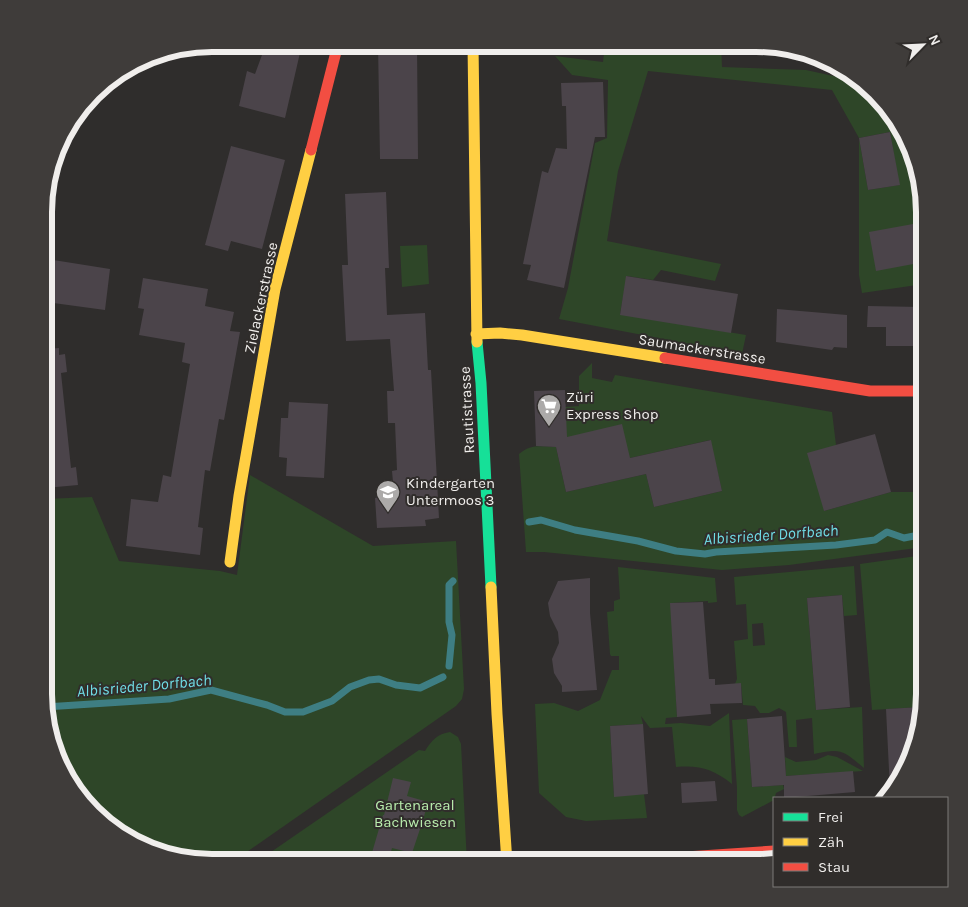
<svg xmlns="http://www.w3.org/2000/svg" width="968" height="907" font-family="Karla,sans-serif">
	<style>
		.green { fill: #2e4628; fill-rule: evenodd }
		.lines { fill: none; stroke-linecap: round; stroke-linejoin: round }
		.stream { stroke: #3e7e83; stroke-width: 7 }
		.building { fill: #4b444a }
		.fast { stroke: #16e098; stroke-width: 11 }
		.slow { stroke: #ffcf43; stroke-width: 11 }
		.jam { stroke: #f24e42; stroke-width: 11 }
		.labels { text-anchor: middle; stroke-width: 4; stroke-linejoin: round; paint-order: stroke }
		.street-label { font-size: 15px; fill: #f0eeec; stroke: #302d2b }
		.poi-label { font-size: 15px; fill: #f0eeec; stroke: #302d2b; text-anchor: start }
		.park-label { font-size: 15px; fill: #b9edad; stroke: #302d2b }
		.water-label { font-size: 16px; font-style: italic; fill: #70dde6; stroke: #302d2b }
		.rim { fill: none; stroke: #f0eeec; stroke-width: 6 }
	</style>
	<rect width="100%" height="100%" fill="#2f2d2c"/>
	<path class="green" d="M605,44H635L668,48L669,44H721L722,67L806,70L856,81L882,102L911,148L919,182L916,186L922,219L913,221L924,277V284L862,293L859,275V138L832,90L648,71L618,171L607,241L721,264L715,281L661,270L653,280L627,276L620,314L746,335L742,354L559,319L568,288L595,143L607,138L608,80L572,75L555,56L603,62ZM890,132L899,185L868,190L859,138Z
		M427,245L429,284L402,287L400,246Z
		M592,363V378L612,382L615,375L832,412L836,445L824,511L891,492H924V547L789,565L722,570L544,552H526L519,454C530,444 541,446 556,447L566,492L646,474L654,507L722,491L710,440L630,458L564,438L565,407L579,406V376ZM795,547L720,554L717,552Z
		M250,475L373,546L456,541L464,689L462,699L456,706L231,863H213L138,846L86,805L57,759L44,705L45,499L92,497L119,561L220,571L237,575Z
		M924,555V694L921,707L872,710L860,564Z
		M854,566L857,615L844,616L842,595L807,598L816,710L862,707L864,768C842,750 842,748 814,754L812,718L796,720L797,747H789L786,712L779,708L769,713H760L755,706L743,705L741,684H735L737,679L734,641L748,639L746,604L736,605L734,577ZM763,623L765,645L753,646L752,624Z
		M618,567L715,578L717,602L708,603V601L671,603L677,717L666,718L665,724L681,723L710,726L729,713L732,784C713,769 700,765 676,767L672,727L650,728L641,716L643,724L610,726L614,796L644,794L647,818L586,821L566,817L539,793L535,704L554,703L578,711L600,700L612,670H619V656H611L610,654L607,612L614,611V601L620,599Z
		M747,719L752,787L783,785L784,789L776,793L774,800L742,817L739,815L737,810V788L732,720Z
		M450,732L458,737L461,744L467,863H255L419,750L425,751C432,740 437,734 450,732Z
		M828,755L837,757L863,771L786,776L785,757L796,762L816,760Z"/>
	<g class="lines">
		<path class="stream" d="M529,522L541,520L575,530L638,541L676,551L705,554L716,552L836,545L875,540L887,532L904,538L924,534
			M449,666L452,635L449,622V585L453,581
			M45,707L169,699L211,690L267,705L285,712H303L332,701L350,687L369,680L379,679L396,685L420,688L443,677"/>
	</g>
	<path class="building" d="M266,44H302L285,118L239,106L247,71L255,74Z
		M378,44H417L418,159H380Z
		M603,82L605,137H595L564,288L527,280L531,265L523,264L542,171L548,173L556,148L567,149L566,106H562L561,83Z
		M890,132L900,185L868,190L859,138Z
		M231,146L285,160L262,249L231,241L228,251L205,245Z
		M386,192L389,268H385L387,315L425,313L428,370H431L439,518L425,520L426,526L377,528L375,498L394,493L392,471L397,470L395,423H388L387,391H394L390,339L346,341L342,265H348L345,194Z
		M924,222V262L876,271L869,232Z
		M47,259L110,269L105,310L46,302Z
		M626,276L738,294L731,333L620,315Z
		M143,278L208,289L205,306L234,312L230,331L240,332L224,420L219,419L210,471L205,470L198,527L203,528L200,555L126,546L131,499L158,502L163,475L171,477L190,364L182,362L185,343L139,335L144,309L138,308Z
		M868,306L921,307L922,331H917V346H886V327H867Z
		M777,309L847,315V348L834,347L832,350L776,342Z
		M59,348V355L65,354L67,372L61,373L71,468L76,467L78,485L45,488L46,349Z
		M565,390L567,437L622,424L630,458L711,440L722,491L654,507L646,474L566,492L556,447L536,446L534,391Z
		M289,402L328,404L324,478L286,476L287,458L279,457L281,418H288Z
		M875,434L891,492L824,511L807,453Z
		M590,578V613L597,690L562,692V686L554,673L552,659L559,643L558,632L550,616L548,603L558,581Z
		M842,595L850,707L816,710L807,598Z
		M703,602L709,679H715V685L741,683L742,703L710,704L711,714L677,717L670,603Z
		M921,707L907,769L890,790L886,709Z
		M782,716L786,776L853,771L855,792L784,798V785L752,787L747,719Z
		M643,724L648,794L614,797L610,726Z
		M393,778L411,782L407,796L428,802L423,820L412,853L392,848L388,863H369L383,815H384Z
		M715,781L717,801L682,803L681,783Z"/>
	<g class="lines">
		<path class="fast" d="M477,342L481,383L491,587"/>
		<path class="slow" d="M473,44L477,342
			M476,334L500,333L522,335L665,358
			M230,562L239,496L275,289L311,150
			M491,587L497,714L507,863"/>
		<path class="jam" d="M311,150L338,44
			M665,358L870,391H924
			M596,863L774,851"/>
	</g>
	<defs>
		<g id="supermarket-pin" transform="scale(1.25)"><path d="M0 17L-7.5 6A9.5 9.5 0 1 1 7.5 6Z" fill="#acaaa9" stroke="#302d2b"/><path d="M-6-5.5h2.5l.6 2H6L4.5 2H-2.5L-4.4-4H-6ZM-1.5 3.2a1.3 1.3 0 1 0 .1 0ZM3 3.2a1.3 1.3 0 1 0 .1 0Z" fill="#fff"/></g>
		<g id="school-pin" transform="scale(1.25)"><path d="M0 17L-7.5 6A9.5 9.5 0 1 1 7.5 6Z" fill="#acaaa9" stroke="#302d2b"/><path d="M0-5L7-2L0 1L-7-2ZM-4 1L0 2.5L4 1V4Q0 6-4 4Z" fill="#fff"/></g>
	</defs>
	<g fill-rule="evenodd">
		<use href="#supermarket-pin" x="549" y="406"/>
		<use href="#school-pin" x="388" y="492"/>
	</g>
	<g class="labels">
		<g class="street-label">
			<text transform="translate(261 298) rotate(-78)" y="5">Zielackerstrasse</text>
			<text transform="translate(702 349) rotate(9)" y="5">Saumackerstrasse</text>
			<text transform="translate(467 410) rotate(-93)" y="5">Rautistrasse</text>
		</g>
		<g class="poi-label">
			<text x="566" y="402">Züri<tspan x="566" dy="17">Express Shop</tspan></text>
			<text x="406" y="488">Kindergarten<tspan x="406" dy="17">Untermoos 3</tspan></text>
		</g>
		<g class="park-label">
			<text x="415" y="810">Gartenareal<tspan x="415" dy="17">Bachwiesen</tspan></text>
		</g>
		<g class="water-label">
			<text transform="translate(771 534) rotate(-4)" y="6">Albisrieder Dorfbach</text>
			<text transform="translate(144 685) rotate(-5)" y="6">Albisrieder Dorfbach</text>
		</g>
	</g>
	<path d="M0 0H968V907H0ZM212 52H756A160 160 0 0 1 916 212V694A160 160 0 0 1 756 854H212A160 160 0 0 1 52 694V212A160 160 0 0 1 212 52Z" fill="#3f3c3a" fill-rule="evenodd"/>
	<path class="rim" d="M212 52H756A160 160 0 0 1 916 212V694A160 160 0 0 1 756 854H212A160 160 0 0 1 52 694V212A160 160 0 0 1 212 52Z"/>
	<rect x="773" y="797" width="175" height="90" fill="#302d2b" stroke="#7d7a78"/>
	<rect x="783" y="813" width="25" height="8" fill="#16e098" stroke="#7d7a78"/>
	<text x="818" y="822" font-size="15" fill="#f0eeec">Frei</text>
	<rect x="783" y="838" width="25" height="8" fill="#ffcf43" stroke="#7d7a78"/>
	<text x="818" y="847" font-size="15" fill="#f0eeec">Zäh</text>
	<rect x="783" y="863" width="25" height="8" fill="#f24e42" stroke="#7d7a78"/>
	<text x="818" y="872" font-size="15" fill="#f0eeec">Stau</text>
	<g transform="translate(923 45) rotate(66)" stroke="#302d2b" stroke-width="4" paint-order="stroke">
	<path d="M0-4L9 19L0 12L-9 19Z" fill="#f0eeec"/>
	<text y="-8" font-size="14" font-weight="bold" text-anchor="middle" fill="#f0eeec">N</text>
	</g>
</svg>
